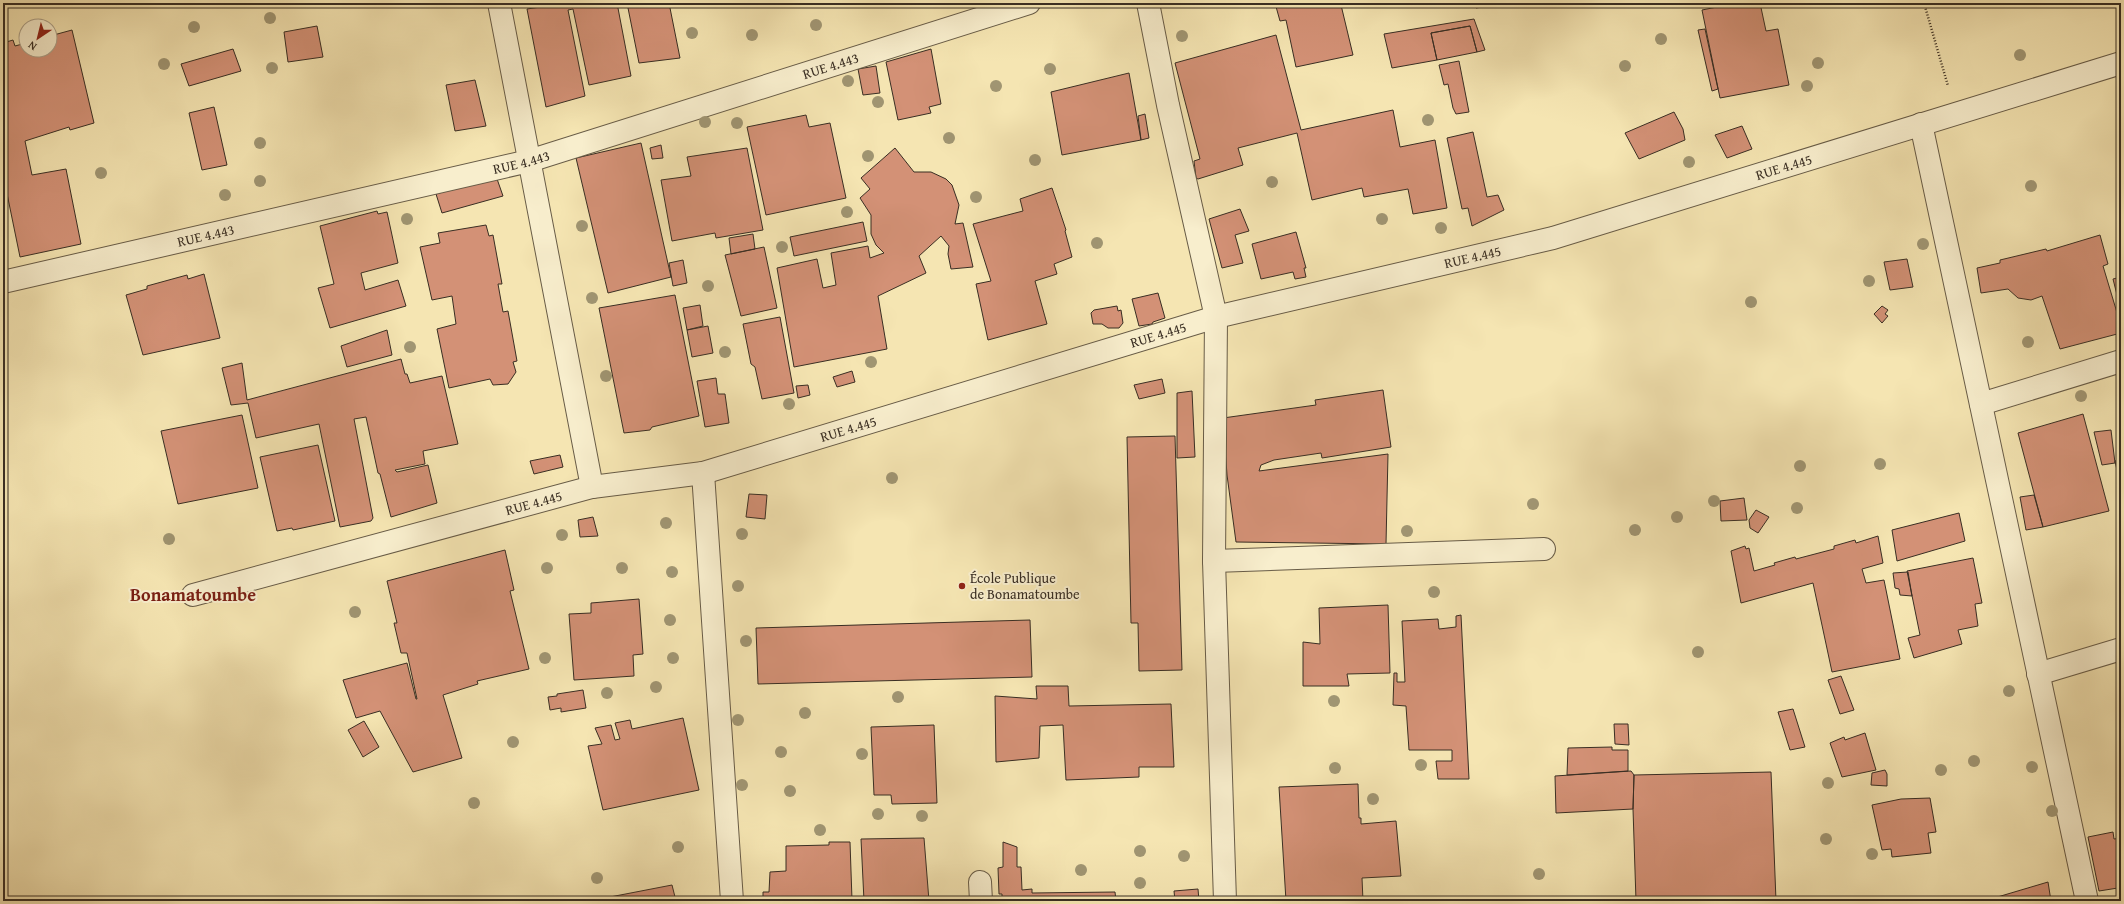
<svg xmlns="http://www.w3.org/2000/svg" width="2124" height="904" font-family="'Gentium Book Plus',serif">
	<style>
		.building { fill: #d39176; stroke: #392e23 }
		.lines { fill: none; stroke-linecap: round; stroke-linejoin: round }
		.minor-casing { stroke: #685c47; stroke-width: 24 }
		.path { stroke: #392e23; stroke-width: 2.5; stroke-dasharray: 1 2; stroke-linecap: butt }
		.minor { stroke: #f8eecd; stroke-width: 22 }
		.tree { fill: #a09572 }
		.poi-dot { fill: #8f2418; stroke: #f8eecd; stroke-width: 1.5 }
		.labels { text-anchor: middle; stroke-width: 4; stroke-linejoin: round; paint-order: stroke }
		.street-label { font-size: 14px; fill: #392e23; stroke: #f8eecd }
		.poi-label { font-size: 14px; fill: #392e23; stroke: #f8eecd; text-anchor: start }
		.district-label { font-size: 18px; font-weight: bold; fill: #7a1f14; stroke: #f8eecd }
	</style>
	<rect width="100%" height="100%" fill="#f5e5b2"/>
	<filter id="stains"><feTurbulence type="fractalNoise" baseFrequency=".005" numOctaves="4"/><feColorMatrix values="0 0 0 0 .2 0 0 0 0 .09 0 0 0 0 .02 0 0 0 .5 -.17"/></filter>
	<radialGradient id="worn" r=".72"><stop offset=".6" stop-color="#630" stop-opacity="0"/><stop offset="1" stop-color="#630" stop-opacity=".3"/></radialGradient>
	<path class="building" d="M567,3H617L631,76L589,85L573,9L568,10L585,96L546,107L527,9Z
		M627,3H669L680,58L639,63Z
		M1275,3H1337V6L1341,5L1353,55L1296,67L1286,20L1280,21Z
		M1475,3H1523L1500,7V4L1476,8Z
		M1737,3H1760L1766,31L1778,29L1789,85L1720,98L1702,10Z
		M1474,19L1485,50L1477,52L1470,26L1431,33L1437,60L1392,68L1384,34Z
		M317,26L323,57L288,62L284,32Z
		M1470,26L1477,52L1437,60L1431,33Z
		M1705,29L1718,89L1712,91L1698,30Z
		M72,30L94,123L70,130L69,127L25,141L32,175L66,169L81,244L20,257L3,174V43L13,40L15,46L26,43V50H50V36Z
		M1276,35L1301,130L1393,110L1400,147L1435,140L1447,208L1413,214L1408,189L1364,197L1362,188L1312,200L1297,133L1238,148L1243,165L1198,179L1196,178L1194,161L1200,159L1175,63Z
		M233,49L241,71L189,86L181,64Z
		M931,49L941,104L929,107L931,113L898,120L886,62Z
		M1459,61L1469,112L1456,114L1453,108L1448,84L1444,85L1439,65Z
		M876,66L880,93L863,95L858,69Z
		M1129,73L1141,140L1062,155L1051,92Z
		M475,80L486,126L455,131L446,85Z
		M214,107L227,165L202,170L189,113Z
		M1674,112L1683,129L1685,140L1639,159L1625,133Z
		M1145,114L1149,138L1141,140L1138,116Z
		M806,115L809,127L830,123L846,198L766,215L747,127Z
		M1742,126L1752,149L1727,158L1715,135Z
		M1473,132L1487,197L1498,195L1504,210L1472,226L1468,208L1462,209L1447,138Z
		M641,143L671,277L608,293L576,158Z
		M661,145L663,158L652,159L650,148Z
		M747,148L763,230L716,238L715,233L672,241L661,180L691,176L687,157Z
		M895,148L914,172H931L946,179L952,185L959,205L955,224L963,223L973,267L951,269L948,254L949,246L941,236L919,256L926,273L878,296L887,349L794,367L777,268L817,259L823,288L836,285L831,253L868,246L870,258L884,253L876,245L871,234V215L860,198L870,189L861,178Z
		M496,176L503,196L442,213L436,194Z
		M1052,188L1066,230L1065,231L1072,257L1054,264L1057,274L1035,281L1047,324L988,340L976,284L991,281L973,224L1023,211L1020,199Z
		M1240,209L1249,231L1235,235L1243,263L1222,268L1209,219Z
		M377,211L378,214L387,212L398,263L361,273L365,290L398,280L406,306L330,328L318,288L334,284L320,226Z
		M863,222L867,241L794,256L790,237Z
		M486,225L489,236L493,235L502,284H498L503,312L508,311L517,361L513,362L516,372L508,384L493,385L490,379L449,388L437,329L456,324L452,296L432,300L420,247L440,243L438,233Z
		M1296,232L1306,268H1304L1306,277L1295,279L1293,272L1261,279L1252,244Z
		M753,234L755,249L731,254L729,238Z
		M2100,235L2108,264L2103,266L2121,326V333L2060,349L2042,296L2031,300L2018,298L2008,289L1981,293L1977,268L2000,263V260L2046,249L2047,251Z
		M764,247L777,308L741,316L725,255Z
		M1907,259L1913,287L1890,290L1884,262Z
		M683,260L687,283L673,286L669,263Z
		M204,274L220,338L143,355L126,295L147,289V286L187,275L188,279Z
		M2121,277V311L2113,279Z
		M1158,293L1165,318L1153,322L1152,324L1139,326L1132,299Z
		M675,295L699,416L652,427L650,430L624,433L599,308Z
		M700,305L703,326L687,330L683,308Z
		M1117,306L1118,311L1121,310L1123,323L1119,328H1108L1102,324H1093L1091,313L1094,310Z
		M1882,306L1888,310L1885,314L1888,316L1882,323L1874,314Z
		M780,317L794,393L762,399L755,367L751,364L743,324Z
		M708,326L713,353L692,357L687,330Z
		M387,330L392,355L347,367L341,346Z
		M401,359L405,374H407L410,383L442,376L458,444L423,451L425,464L395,470L397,472L428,465L437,503L391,517L380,474L378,473L366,417L354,419L373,518L371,521L340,527L319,424L256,438L248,403L231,405L222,368L242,363L247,400Z
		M852,371L855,382L837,387L833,377Z
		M716,378L718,394H725L729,423L705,427L697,381Z
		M1162,379L1165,393L1139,399L1134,385Z
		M808,385L810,395L798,398L796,386Z
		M1383,390L1391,447L1322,458L1321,453L1274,460L1261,465L1259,471L1388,454L1386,544L1236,542L1227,475L1223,418L1316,405L1315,400Z
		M1192,391L1195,457L1177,458V393Z
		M2083,414L2109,511L2043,527L2018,433Z
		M242,415L258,488L178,504L161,431Z
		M2111,430L2115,463L2102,465L2094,432Z
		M1175,436L1182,670L1139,671L1138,623H1131L1127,437Z
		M318,445L335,521L293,530L292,528L277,531L260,457Z
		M560,455L563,467L534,474L530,461Z
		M2121,459V489L2115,461Z
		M749,494L767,495L765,519L746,517Z
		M2034,495L2043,527L2026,530L2020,497Z
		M1744,498L1747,520L1721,521L1720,501Z
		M1756,510L1769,517L1758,533L1750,528L1749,520Z
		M1959,513L1965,541L1897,561L1892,530Z
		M593,517L598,536L580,537L578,520Z
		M1878,536L1883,563L1862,569L1866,583L1884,580L1900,659L1832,672L1813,583L1741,603L1731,551L1745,546L1746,549L1749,548L1754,571L1775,565L1774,563L1795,557L1796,559L1834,549V546L1855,540L1856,543Z
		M505,550L514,590L510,591L529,669L477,681L478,684L443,695L462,758L413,772L380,711L356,718L343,680L407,663L416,699H417L407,653H401L394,623H397L387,581Z
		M1973,558L1982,603L1975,604L1978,626L1958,630L1962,644L1914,658L1908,638L1920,635L1907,571Z
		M1908,572L1912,596L1900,595L1899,589L1895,588L1893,573Z
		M639,599L643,654L633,655L634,676L574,680L569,614L591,613V603Z
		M1388,605L1390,673L1347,674L1349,686H1303V642L1320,644L1319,608Z
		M1461,615L1469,779H1438L1436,761H1452V750H1409L1406,706L1393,705L1394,673H1397V682H1405L1402,621L1438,619L1439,629L1456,627V616Z
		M1030,620L1032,677L758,684L756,628Z
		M1841,676L1854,710L1840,714L1828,680Z
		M1036,686H1068L1069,706L1171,704L1174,767H1139V777L1066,780L1063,725L1040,726L1039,758L996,762L995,696L1037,699Z
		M583,690L586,708L561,712V708L550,710L548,697L557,696V694Z
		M1793,709L1805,747L1790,750L1778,712Z
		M683,718L699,790L603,810L588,746L602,744L595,728L611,725L615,740L620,739L615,723L630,720L632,729Z
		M364,721L379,747L363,757L348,730Z
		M1614,724H1628L1629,745L1615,744Z
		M934,725L937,803L892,804L891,795H874L871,727Z
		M1865,733L1876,770L1842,777L1830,743L1844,737L1845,740Z
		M1612,747V750H1628V771L1567,775L1568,748Z
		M1885,770L1887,774V786L1871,785L1872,773Z
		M1631,771L1634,775L1633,809L1556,813L1555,776Z
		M1771,772L1776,901H1636L1633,809L1634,775Z
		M1358,784L1359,818H1361V824L1396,821L1401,876L1362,878L1363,901H1286L1279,787Z
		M1930,798L1936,832L1928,833L1931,853L1892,857L1891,849L1882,850L1872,805L1901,799Z
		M2113,832L2114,839L2121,838V901L2118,888L2099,891L2088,837Z
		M924,838L929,901H864L861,839Z
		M829,842H850L852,900L763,901V892H769L770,872L786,871V846L829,845Z
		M1003,842L1017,847V867H1021L1022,890L1032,889V893L1115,892L1116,901H1002V894H999L998,868L1003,867Z
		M2048,882L2051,901H1984Z
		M672,885L676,901H612L610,897Z
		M1198,889L1199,901H1175L1174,891Z"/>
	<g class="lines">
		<g class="minor-casing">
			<g id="minor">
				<path d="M499,3L592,487"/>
				<path d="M1148,3L1168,105L1216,317L1214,561L1225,901"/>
				<path d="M1921,124L2087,901"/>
				<path id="s1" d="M3,282L529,161L1029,3"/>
				<path d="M1981,404L2121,361"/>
				<path d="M703,473L732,901"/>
				<path d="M1214,561L1544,549"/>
				<path id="s2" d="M193,595L592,487L703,473L1216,317L1553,238L2121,63"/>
				<path d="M2038,674L2121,649"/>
				<path d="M980,882L981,901"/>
			</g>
		</g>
		<path class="path" d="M1924,3L1948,86"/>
		<use href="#minor" class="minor"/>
	</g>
	<g class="tree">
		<circle cx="270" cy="18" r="6"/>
		<circle cx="816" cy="25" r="6"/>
		<circle cx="194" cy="27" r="6"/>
		<circle cx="692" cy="33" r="6"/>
		<circle cx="752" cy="35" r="6"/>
		<circle cx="1182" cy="36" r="6"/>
		<circle cx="1661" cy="39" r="6"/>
		<circle cx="2020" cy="55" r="6"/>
		<circle cx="1818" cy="63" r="6"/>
		<circle cx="164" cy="64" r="6"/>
		<circle cx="1625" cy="66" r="6"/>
		<circle cx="272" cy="68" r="6"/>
		<circle cx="1050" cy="69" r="6"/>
		<circle cx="848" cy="81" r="6"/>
		<circle cx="996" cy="86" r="6"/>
		<circle cx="1807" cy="86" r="6"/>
		<circle cx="878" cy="102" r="6"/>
		<circle cx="1428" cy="120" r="6"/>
		<circle cx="705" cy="122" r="6"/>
		<circle cx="737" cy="123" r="6"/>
		<circle cx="949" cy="138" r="6"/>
		<circle cx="260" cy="143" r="6"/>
		<circle cx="868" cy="156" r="6"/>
		<circle cx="1035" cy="160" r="6"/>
		<circle cx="1689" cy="162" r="6"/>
		<circle cx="101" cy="173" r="6"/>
		<circle cx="260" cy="181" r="6"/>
		<circle cx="1272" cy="182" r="6"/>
		<circle cx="2031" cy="186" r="6"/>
		<circle cx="225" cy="195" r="6"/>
		<circle cx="976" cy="197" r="6"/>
		<circle cx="847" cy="212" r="6"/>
		<circle cx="407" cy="219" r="6"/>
		<circle cx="1382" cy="219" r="6"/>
		<circle cx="582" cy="226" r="6"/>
		<circle cx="1441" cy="228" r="6"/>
		<circle cx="1097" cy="243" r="6"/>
		<circle cx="1923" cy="244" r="6"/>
		<circle cx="782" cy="247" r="6"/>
		<circle cx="1869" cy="281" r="6"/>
		<circle cx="708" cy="286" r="6"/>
		<circle cx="592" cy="298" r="6"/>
		<circle cx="1751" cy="302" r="6"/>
		<circle cx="2028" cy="342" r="6"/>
		<circle cx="410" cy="347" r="6"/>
		<circle cx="725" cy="352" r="6"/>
		<circle cx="871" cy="362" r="6"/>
		<circle cx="606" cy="376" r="6"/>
		<circle cx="2081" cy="396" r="6"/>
		<circle cx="789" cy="404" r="6"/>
		<circle cx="1880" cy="464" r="6"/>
		<circle cx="1800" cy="466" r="6"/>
		<circle cx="892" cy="478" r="6"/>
		<circle cx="1714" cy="501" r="6"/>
		<circle cx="1533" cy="504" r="6"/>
		<circle cx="1797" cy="508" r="6"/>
		<circle cx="1677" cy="517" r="6"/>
		<circle cx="666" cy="523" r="6"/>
		<circle cx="1635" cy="530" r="6"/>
		<circle cx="1407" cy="531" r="6"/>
		<circle cx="742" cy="534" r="6"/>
		<circle cx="562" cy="535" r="6"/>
		<circle cx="169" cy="539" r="6"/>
		<circle cx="547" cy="568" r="6"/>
		<circle cx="622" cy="568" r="6"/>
		<circle cx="672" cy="572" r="6"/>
		<circle cx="738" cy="586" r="6"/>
		<circle cx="1434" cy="592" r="6"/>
		<circle cx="355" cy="612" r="6"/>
		<circle cx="670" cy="620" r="6"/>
		<circle cx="746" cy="641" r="6"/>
		<circle cx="1698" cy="652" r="6"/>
		<circle cx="545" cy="658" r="6"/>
		<circle cx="673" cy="658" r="6"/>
		<circle cx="656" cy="687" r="6"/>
		<circle cx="2009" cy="691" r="6"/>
		<circle cx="607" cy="693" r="6"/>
		<circle cx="898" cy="697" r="6"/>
		<circle cx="1334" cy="701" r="6"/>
		<circle cx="805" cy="713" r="6"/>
		<circle cx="738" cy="720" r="6"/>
		<circle cx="513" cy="742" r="6"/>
		<circle cx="781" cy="752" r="6"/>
		<circle cx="862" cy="754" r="6"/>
		<circle cx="1974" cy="761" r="6"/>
		<circle cx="1421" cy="765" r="6"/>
		<circle cx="2032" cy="767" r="6"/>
		<circle cx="1335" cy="768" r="6"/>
		<circle cx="1941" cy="770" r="6"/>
		<circle cx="1828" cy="783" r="6"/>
		<circle cx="742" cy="785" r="6"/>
		<circle cx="790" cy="791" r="6"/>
		<circle cx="1373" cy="799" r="6"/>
		<circle cx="474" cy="803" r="6"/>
		<circle cx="2052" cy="811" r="6"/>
		<circle cx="878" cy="814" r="6"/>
		<circle cx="922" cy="816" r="6"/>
		<circle cx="820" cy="830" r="6"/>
		<circle cx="1826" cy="839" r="6"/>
		<circle cx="678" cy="847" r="6"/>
		<circle cx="1140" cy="851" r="6"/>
		<circle cx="1872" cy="854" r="6"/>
		<circle cx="1184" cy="856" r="6"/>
		<circle cx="1081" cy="870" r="6"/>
		<circle cx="1539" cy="874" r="6"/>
		<circle cx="597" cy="878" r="6"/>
		<circle cx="1140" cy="883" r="6"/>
	</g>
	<circle class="poi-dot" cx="962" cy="586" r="4"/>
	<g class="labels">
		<g class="street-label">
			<text dy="5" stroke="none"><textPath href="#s1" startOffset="856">RUE 4.443</textPath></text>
			<text dy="5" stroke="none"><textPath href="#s1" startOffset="532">RUE 4.443</textPath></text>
			<text dy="5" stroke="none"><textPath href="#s2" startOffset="1649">RUE 4.445</textPath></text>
			<text dy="5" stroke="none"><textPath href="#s1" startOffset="208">RUE 4.443</textPath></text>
			<text dy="5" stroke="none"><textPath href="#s2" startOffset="1325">RUE 4.445</textPath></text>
			<text dy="5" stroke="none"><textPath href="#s2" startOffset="1001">RUE 4.445</textPath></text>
			<text dy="5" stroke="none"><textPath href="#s2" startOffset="677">RUE 4.445</textPath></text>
			<text dy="5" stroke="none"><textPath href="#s2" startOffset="353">RUE 4.445</textPath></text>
		</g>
		<g class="poi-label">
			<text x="970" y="583">École Publique<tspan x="970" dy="16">de Bonamatoumbe</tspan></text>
		</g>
		<g class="district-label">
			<text x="193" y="601">Bonamatoumbe</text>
		</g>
	</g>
	<rect width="2124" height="904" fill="none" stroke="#f5e5b2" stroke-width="16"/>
	<rect x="4" y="4" width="2116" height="896" fill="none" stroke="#392e23" stroke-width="2"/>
	<rect x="8" y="8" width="2108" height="888" fill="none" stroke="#392e23"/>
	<g transform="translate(38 38) rotate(215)"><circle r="19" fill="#f8eecd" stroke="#aca189"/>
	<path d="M0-3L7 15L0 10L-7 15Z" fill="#8f2418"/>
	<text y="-6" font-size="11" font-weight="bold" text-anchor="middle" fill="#392e23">N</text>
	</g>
	<rect width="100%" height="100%" filter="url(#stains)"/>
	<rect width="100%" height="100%" fill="url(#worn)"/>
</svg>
